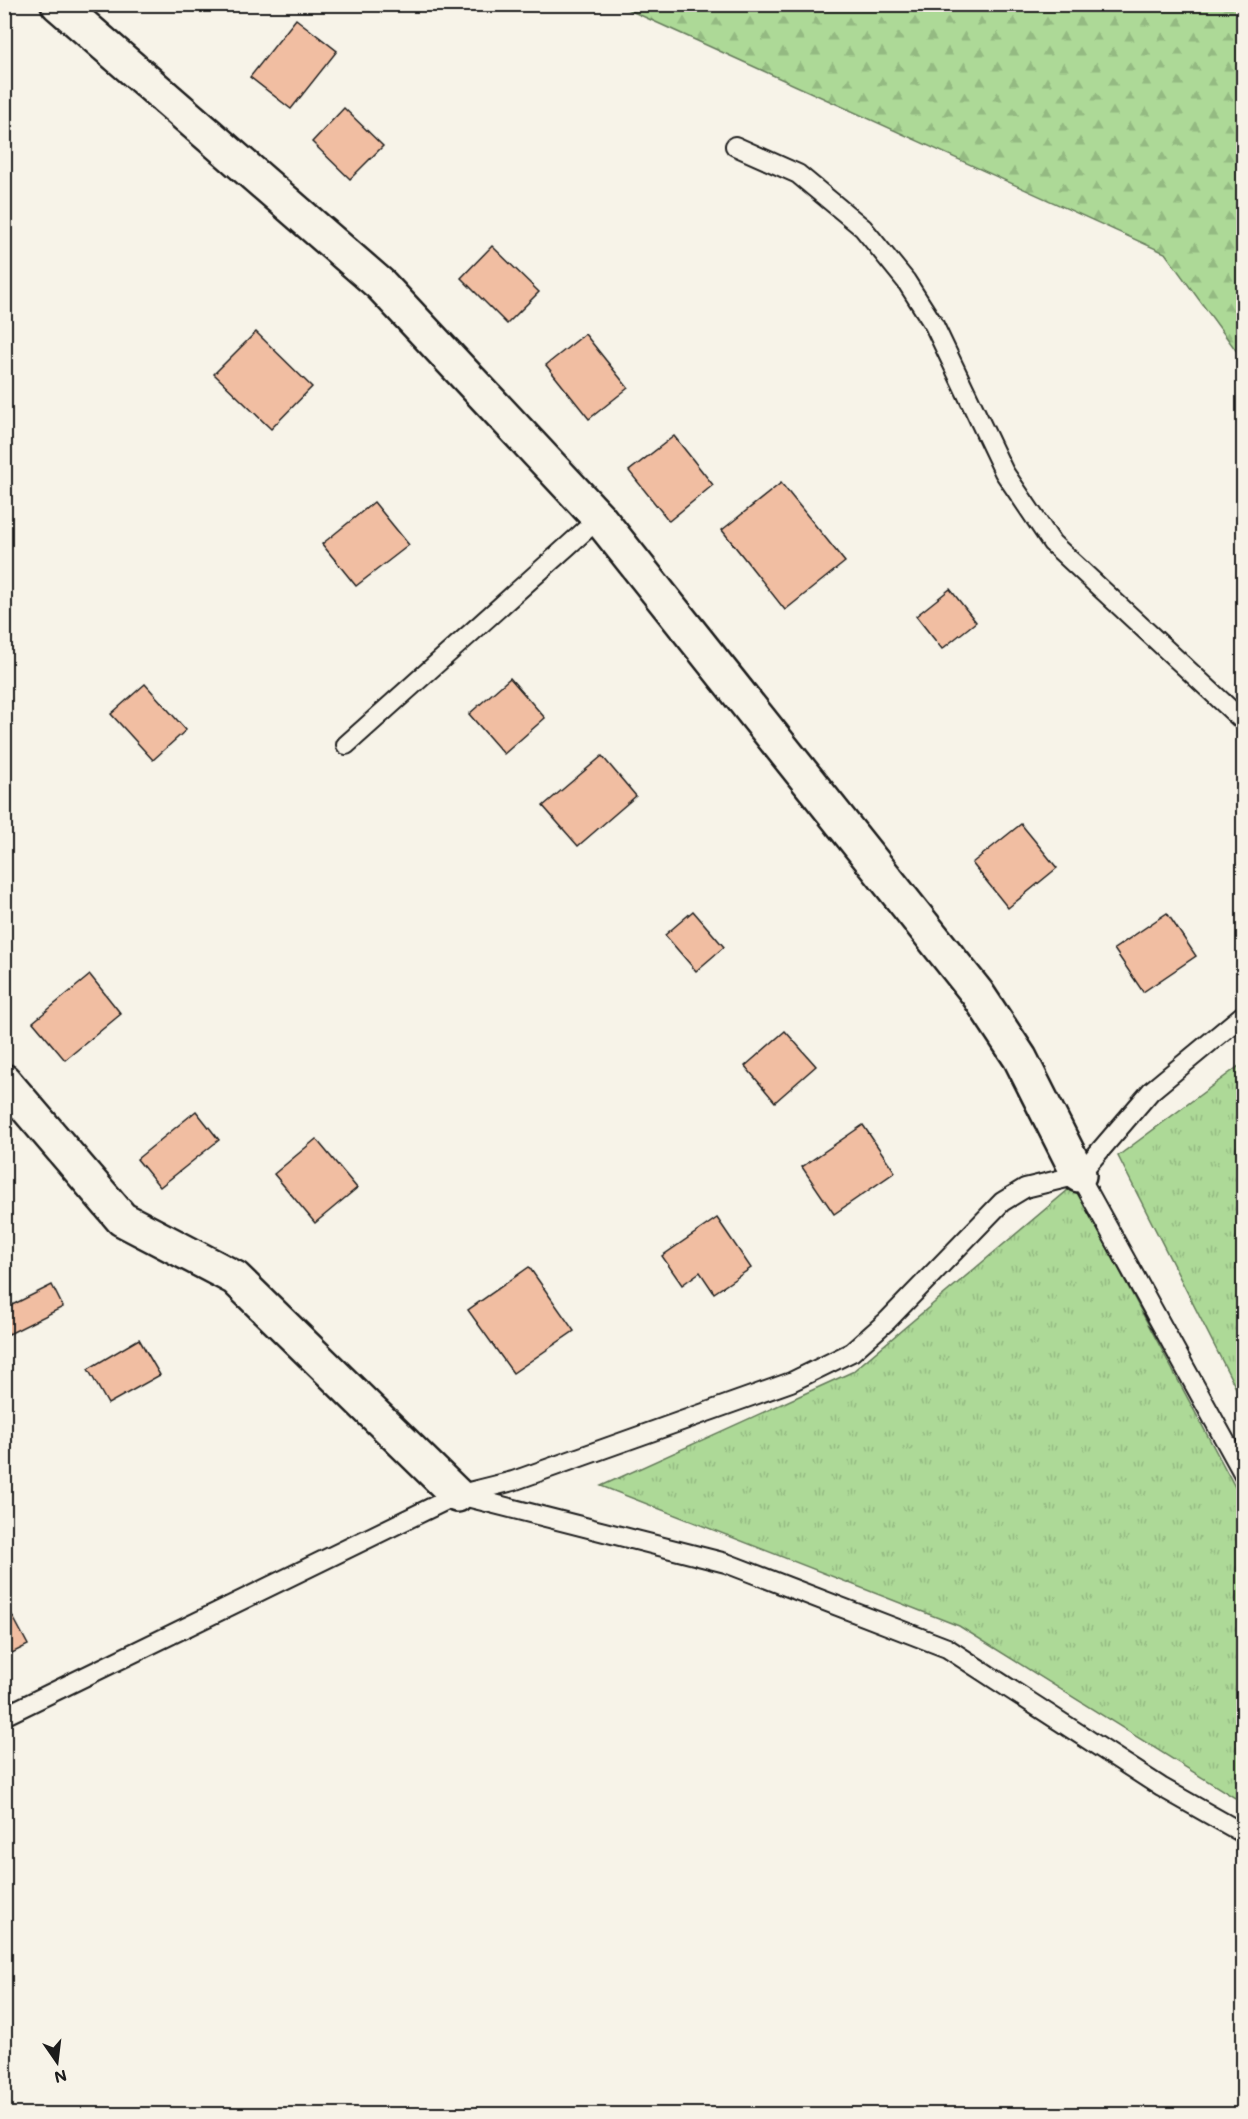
<svg xmlns="http://www.w3.org/2000/svg" width="1248" height="2119" font-family="Mali,sans-serif">
	<style>
		.grass { fill: url(#grass-tufts); stroke: #647a5a; stroke-width: 1.5 }
		.forest { fill: url(#forest-firs); stroke: #647a5a; stroke-width: 1.5 }
		.building { fill: #f1bea2; stroke: #1c1c1c; stroke-width: 1.5 }
		.lines { fill: none; stroke-linecap: round; stroke-linejoin: round }
		.service-casing { stroke: #1c1c1c; stroke-width: 22 }
		.minor-casing { stroke: #1c1c1c; stroke-width: 38 }
		.service { stroke: #f7f3e8; stroke-width: 18 }
		.minor { stroke: #f7f3e8; stroke-width: 33 }
	</style>
	<defs>
		<pattern id="grass-tufts" width="24" height="20" patternUnits="userSpaceOnUse" patternTransform="scale(1.5)"><rect width="24" height="20" fill="#add997"/><path d="M3 7l-1-3M5 7V3M7 7l1-3M15 17l-1-3M17 17v-4M19 17l1-3" fill="none" stroke="#94ba82"/></pattern>
		<pattern id="forest-firs" width="22" height="20" patternUnits="userSpaceOnUse" patternTransform="scale(1.5)"><rect width="22" height="20" fill="#add997"/><path d="M5 1l3.5 6h-7zM16 11l3.5 6h-7z" fill="#94ba82"/></pattern>
	</defs>
	<rect width="100%" height="100%" fill="#f7f3e8"/>
	<filter id="ink" filterUnits="userSpaceOnUse"><feTurbulence type="fractalNoise" baseFrequency=".0167" numOctaves="2"/><feDisplacementMap in="SourceGraphic" scale="12" xChannelSelector="R" yChannelSelector="G"/><feConvolveMatrix kernelMatrix="1 2 1 2 8 2 1 2 1" color-interpolation-filters="sRGB"/></filter>
	<g filter="url(#ink)">
		<path class="grass" d="M1243,1063V1402L1118,1156Z
			M1074,1185L1243,1502V1803L959,1626L601,1486L852,1372Z"/>
		<path class="forest" d="M618,5H1243V360L1165,253Z"/>
		<path class="building" d="M296,19L337,51L291,109L250,77Z
			M344,108L383,146L350,179L312,142Z
			M492,246L539,292L507,324L461,278Z
			M256,332L312,387L271,429L214,374Z
			M585,334L628,388L589,419L546,365Z
			M674,436L713,485L669,521L629,471Z
			M781,483L845,562L785,610L722,530Z
			M374,502L409,545L356,586L322,544Z
			M950,589L976,622L942,649L916,616Z
			M510,678L545,718L504,754L469,714Z
			M145,684L186,730L153,760L111,714Z
			M602,756L636,796L578,846L543,806Z
			M1021,824L1057,868L1008,908L972,863Z
			M693,911L724,947L696,971L665,935Z
			M1167,913L1196,956L1143,992L1114,949Z
			M90,975L121,1014L65,1060L33,1022Z
			M785,1031L816,1066L775,1102L745,1066Z
			M196,1111L219,1140L160,1187L137,1159Z
			M863,1125L895,1172L834,1214L802,1167Z
			M316,1139L357,1188L315,1223L274,1174Z
			M717,1218L751,1268L714,1293L700,1272L682,1285L662,1256Z
			M529,1267L574,1331L513,1373L468,1310Z
			M52,1285L63,1307L9,1334L4,1324V1309Z
			M139,1339L160,1375L108,1404L88,1369Z
			M12,1615L28,1645L4,1657V1619Z"/>
		<g class="lines">
			<g class="service-casing">
				<path id="service" d="M735,146L798,174L863,228L906,281L934,325L1004,472L1052,543L1244,722
					M346,745L599,518
					M1079,1175L1244,1475
					M459,1495L726,1563L947,1648L1161,1787L1244,1834
					M4,1716L457,1495L513,1481L791,1382L852,1352L887,1321L1002,1202L1025,1188L1079,1175L1151,1091L1244,1014"/>
			</g>
			<g class="minor-casing">
				<path id="minor" d="M58,4L381,285L599,518L977,993L1020,1058L1079,1175
					M4,1081L122,1219L235,1278L457,1495"/>
			</g>
			<use href="#service" class="service"/>
			<use href="#minor" class="minor"/>
		</g>
	</g>
	<rect width="1248" height="2119" fill="none" stroke="#f7f3e8" stroke-width="24"/>
	<rect x="12" y="12" width="1224" height="2095" fill="none" stroke="#1c1c1c" stroke-width="2" filter="url(#ink)"/>
	<g transform="translate(57 2062) rotate(166)" stroke="#f7f3e8" stroke-width="4.5" paint-order="stroke">
	<path d="M0-4.5L10 22L0 15L-10 22Z" fill="#1c1c1c"/>
	<text y="-9" font-size="16" font-weight="bold" text-anchor="middle" fill="#1c1c1c">N</text>
	</g>
</svg>
